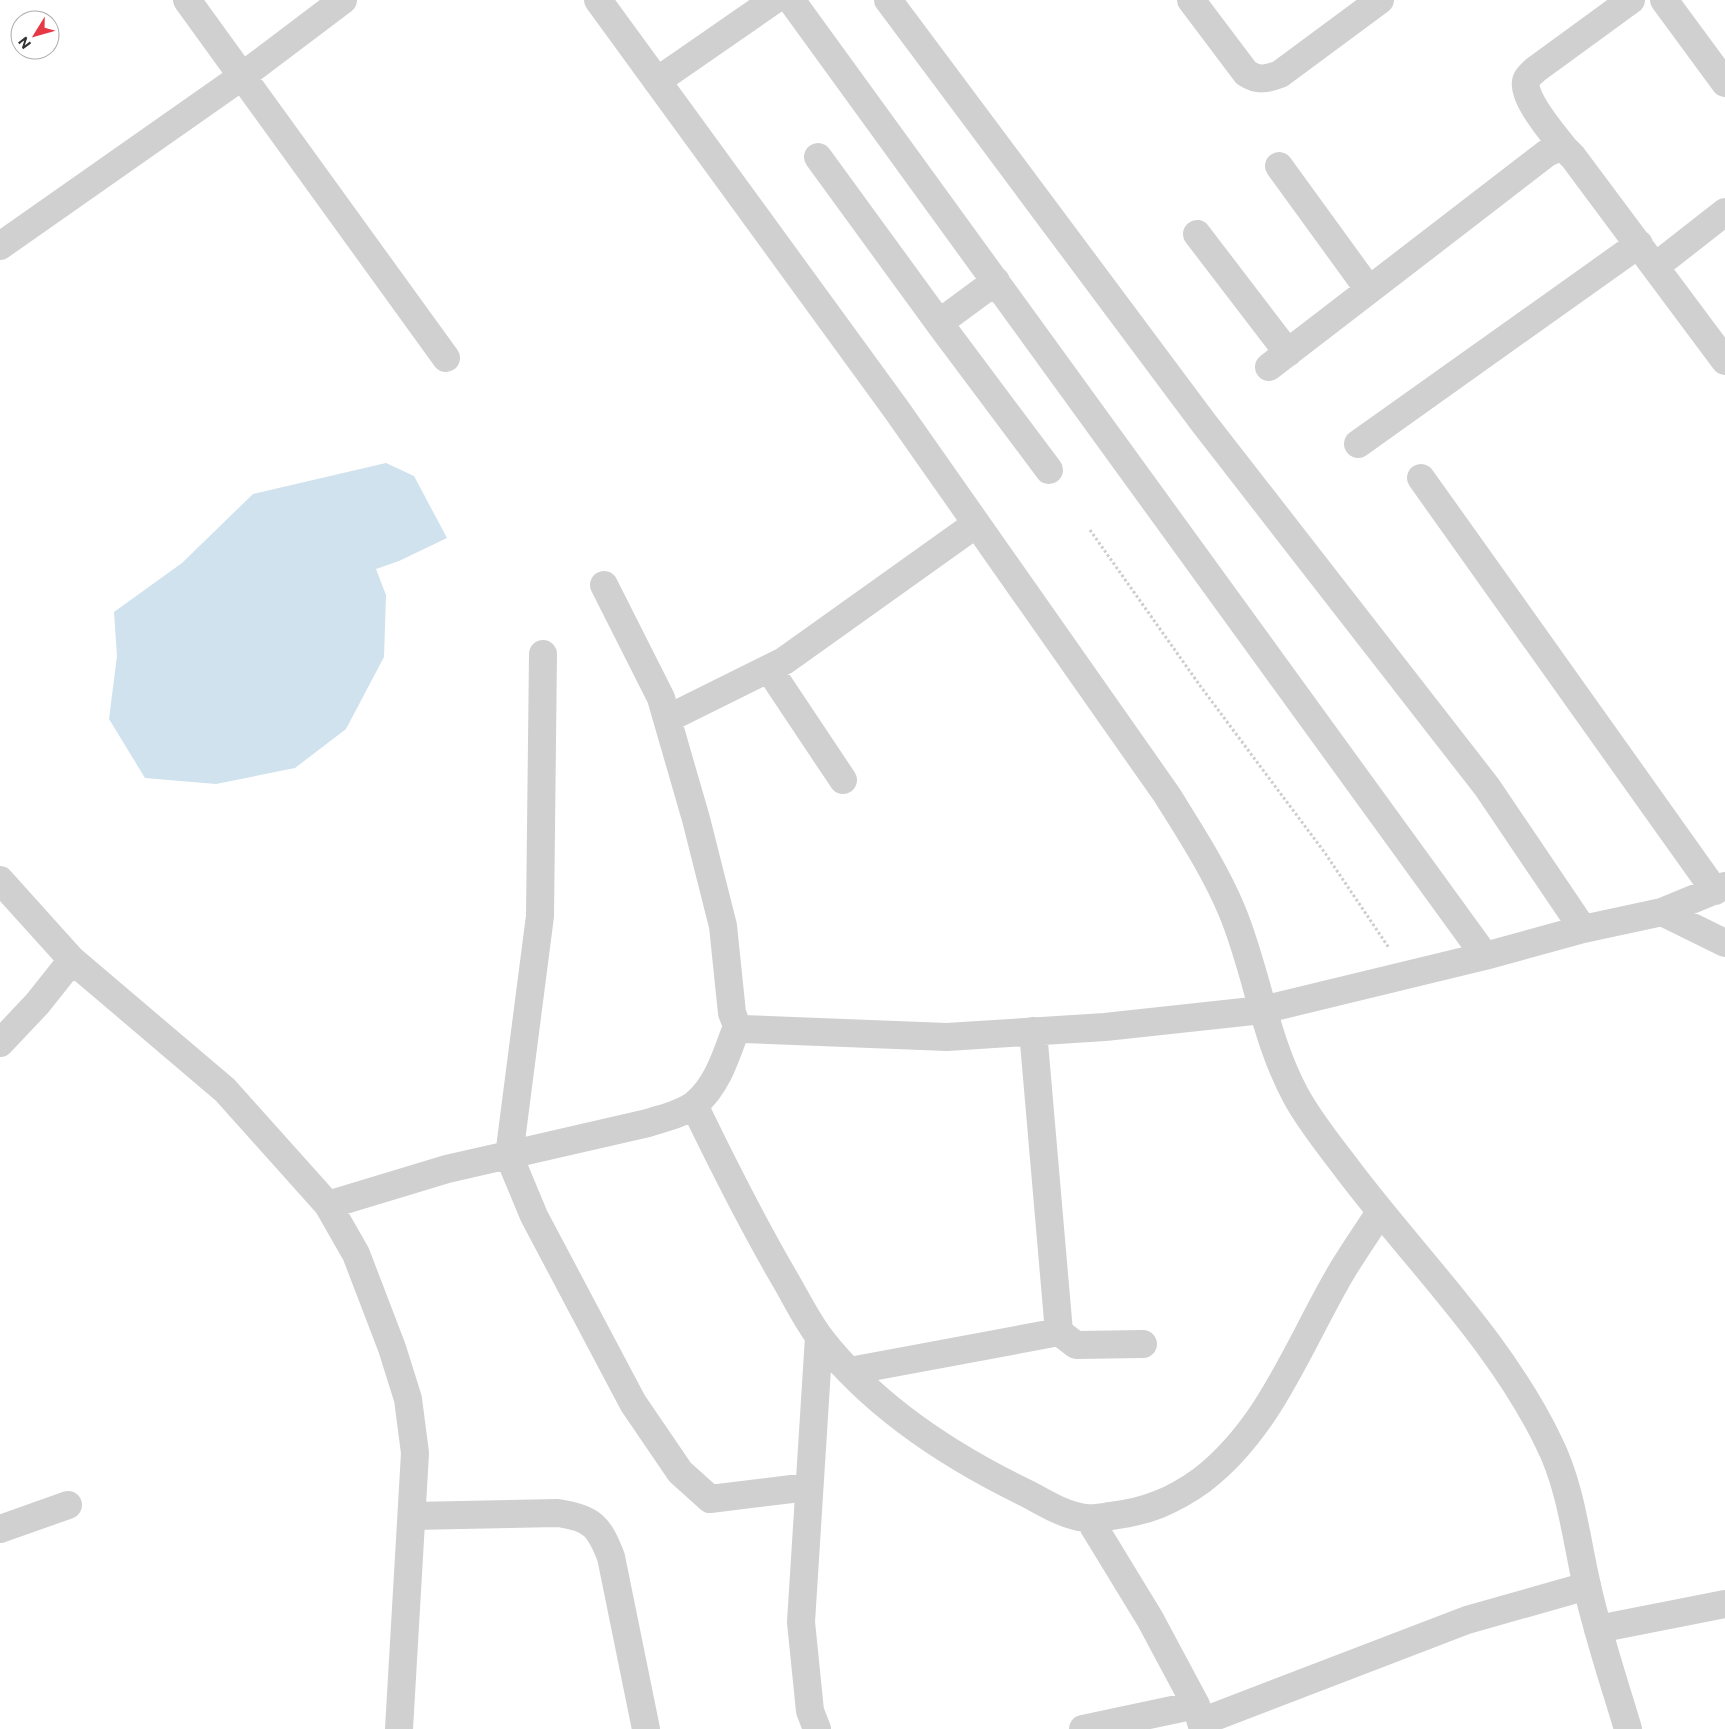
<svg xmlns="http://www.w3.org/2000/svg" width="1725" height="1729" font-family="Commissioner,sans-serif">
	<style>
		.water { fill: #cfe2ee }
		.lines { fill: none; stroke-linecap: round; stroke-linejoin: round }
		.path { stroke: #cdcdcd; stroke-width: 3; stroke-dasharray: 2.5 2.5; stroke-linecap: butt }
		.minor { stroke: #d0d0d0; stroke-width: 28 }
		.tertiary { stroke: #d0d0d0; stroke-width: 28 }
	</style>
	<rect width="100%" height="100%" fill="#fff"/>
	<path class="water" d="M386,463L414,476L447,538L399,561L376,569L386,595L384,657L346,729L295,768L216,784L145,778L109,719L117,656L114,612L182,563L253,494Z"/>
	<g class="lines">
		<path class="path" d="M1090,530L1201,687L1325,853L1389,948"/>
		<path class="minor" d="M187,0L446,358
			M791,0L1485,956
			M888,0L1203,422L1487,787L1583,929
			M1191,0L1246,73C1258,81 1267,79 1280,74L1380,0
			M1664,0L1725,83
			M657,81L774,0
			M1565,149C1556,137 1518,94 1527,79C1528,76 1532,73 1535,70L1631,0
			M818,157L939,323L996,281
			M1279,166L1369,290
			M1197,234L1288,353
			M0,246L241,77L343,0
			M1656,266L1725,212
			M939,323L1049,470
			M1269,367L1547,153L1556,149H1565L1573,157L1725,361
			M1358,444L1639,244
			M1421,478L1715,891
			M604,585L661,698L696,819L723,926L732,1013L737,1026L742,1029L947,1037L1105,1027L1262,1010L1485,956L1583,929L1662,912L1725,886
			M543,654L540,916L509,1156L534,1216L633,1403L680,1472L710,1499L808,1487
			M769,669L843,780
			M667,719L784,661L976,524
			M0,880L72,960L225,1090L328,1205L356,1254L392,1348L408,1399L415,1453L399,1729
			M1662,912L1725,943
			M1033,1031L1059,1332
			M0,1043L37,1004L72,960
			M694,1105C723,1165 752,1223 786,1281C797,1300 807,1321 821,1339C874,1407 951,1457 1028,1494C1046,1504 1064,1515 1085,1518C1094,1519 1103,1517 1111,1516C1146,1512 1173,1501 1202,1480C1267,1430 1296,1352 1335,1283C1348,1259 1365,1236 1380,1212
			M328,1205L447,1169L648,1123C663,1118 682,1114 695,1104C718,1085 727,1053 737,1026
			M850,1371L1059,1332L1076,1345L1143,1344
			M412,1516L558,1513C592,1518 599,1526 611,1557L646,1729
			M1089,1519L1150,1619L1196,1705L1203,1729
			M0,1529L68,1505
			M1598,1629L1725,1604
			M1201,1722L1467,1620L1587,1586
			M817,1729L810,1711L801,1622L819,1337
			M1083,1729L1196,1705"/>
		<path class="tertiary" d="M598,0L896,409L1167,795C1190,832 1215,870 1232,911C1257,971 1264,1037 1296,1096C1310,1122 1330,1146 1348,1170C1415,1259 1500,1341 1549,1443C1571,1487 1576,1538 1587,1586C1598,1635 1614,1682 1628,1729"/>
	</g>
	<g transform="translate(35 35) rotate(233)"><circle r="24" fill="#ffffff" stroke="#adadad"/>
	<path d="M0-4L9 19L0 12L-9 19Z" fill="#e63946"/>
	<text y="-8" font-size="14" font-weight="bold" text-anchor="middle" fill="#333333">N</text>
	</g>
</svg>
